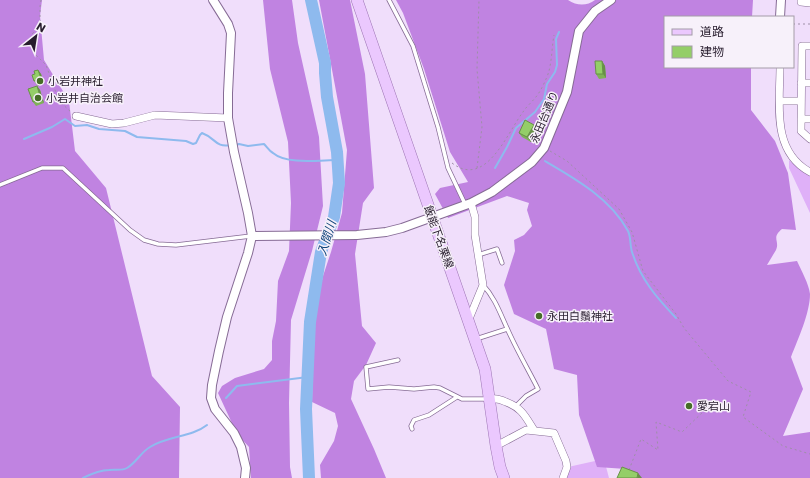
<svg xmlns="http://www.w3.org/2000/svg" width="810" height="478" font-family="Poppins,'Noto Sans JP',sans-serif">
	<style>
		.green { fill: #dfb0f8 }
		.forest { fill: #c083e1 }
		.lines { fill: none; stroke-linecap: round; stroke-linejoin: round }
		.stream { stroke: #8ebaee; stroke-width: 2 }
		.river { stroke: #8ebaee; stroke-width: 12 }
		.service-casing { stroke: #866b95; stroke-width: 5 }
		.minor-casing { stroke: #866b95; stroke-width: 8 }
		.tertiary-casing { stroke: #866b95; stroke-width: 10 }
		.primary-casing { stroke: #9d74b4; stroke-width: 12 }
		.path { stroke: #9e8fa7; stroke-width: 1; stroke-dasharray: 2 3; stroke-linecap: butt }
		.service { stroke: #fff; stroke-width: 3.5 }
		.minor { stroke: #fff; stroke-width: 7 }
		.tertiary { stroke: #fff; stroke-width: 8 }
		.primary { stroke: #ebc8fe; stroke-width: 11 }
		.wall { fill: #7fb159 }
		.shaded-wall { fill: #689049 }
		.building { fill: #94ce68; stroke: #689049 }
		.poi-dot { fill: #466d27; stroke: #f7f1fa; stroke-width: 1.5 }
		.labels { text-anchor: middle; stroke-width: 3; stroke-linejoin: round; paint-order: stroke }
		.poi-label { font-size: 11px; fill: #271c2d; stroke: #f7f1fa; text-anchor: start }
		.street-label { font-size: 11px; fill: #271c2d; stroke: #f7f1fa }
		.water-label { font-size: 12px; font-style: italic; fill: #12467c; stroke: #f7f1fa }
	</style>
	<rect width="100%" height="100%" fill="#f0defb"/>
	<path class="green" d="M789,160L797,167L810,175V213L789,168Z
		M604,459L609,478H564L568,467Z"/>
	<path class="forest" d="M0,0H42L40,16L44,60L69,101L75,151L106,188L152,376L180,407L179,478H0Z
		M263,0H292L298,43L319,137L323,206L312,251L291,320L289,403L290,467L292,478H251L249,447L237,434L218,393L222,386L235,378L264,369L272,360V341L276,321L278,281L289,251L291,203L288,142L270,69Z
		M319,0H350L365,74L374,188L363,203L355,254L362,326L376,343L366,365L354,381L351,399L374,449L386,478H321L320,465L334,441L338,426L335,413L312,402L314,314L323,276L331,252L342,213L347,150Z
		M396,0H568C577,6 587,6 595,0H753L752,17H665V67H751V110L775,141L788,173L796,230L782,229C771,238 780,241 776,250C773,255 770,260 767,265L797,261C801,270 809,284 810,294C810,313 798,339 791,357L803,389L783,436L810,432V478H639L626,469L597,467L579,415L577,375L554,369L546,329L514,314L504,285L515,251L514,240L524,235L532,226L527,210L529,203L507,196L448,218L435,194L440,188L468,182L450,152L424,69L403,13Z"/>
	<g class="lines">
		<path class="stream" d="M24,139L52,127L65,119L75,126L87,125L99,129L125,131L137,137L186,141L193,144L196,143L200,135L202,133C216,138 215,148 231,145
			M236,145L239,144L248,146L264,144C267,147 269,151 273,153C287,165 320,160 338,160
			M545,161C576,179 611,199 628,231C631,237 630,246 632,252C641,280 657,298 676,318
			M495,168L507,147L516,128L535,112L544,99L547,84L555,72L557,65L556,39L559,32
			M226,398L237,386L308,377
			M83,478C91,474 100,470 109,470C115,469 122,471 127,468C136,463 141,452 150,447C167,436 192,437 207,425"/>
		<path class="river" d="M309,478L306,409L310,322L321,252L334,217L339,183L337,152L327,97L325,73V63L311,0"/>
		<g class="service-casing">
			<path id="service" d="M389,0L413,46L438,127L448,168L465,204
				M0,185L42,168H63L130,230L144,240L158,244L176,245L251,236
				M478,255L497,249L502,263
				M483,285C495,298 500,313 507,328C516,349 528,369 538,389L526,396L516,406
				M476,339L507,329
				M398,360L366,367L368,389L389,387L414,389L434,387L440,388L462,399H487
				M412,429L411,426L414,420L429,415L457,397"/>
		</g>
		<g class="minor-casing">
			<path id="minor" d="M801,0V2L810,3
				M810,46H802L801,131L810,139
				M780,67C780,103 771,151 810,172
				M801,83H810
				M780,101H801
				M76,116L112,124L124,123L155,115L228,118
				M801,119H810
				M469,319L483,285L475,235V217L471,203
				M491,399C496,398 500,399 506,402C522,408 525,416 534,430
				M496,446L526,430L554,433L566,461L567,467L563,478"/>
		</g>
		<g class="tertiary-casing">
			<path id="tertiary" d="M213,0L228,24L231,33L228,93V118L234,152L248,213L252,236L248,253L227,317L219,351L212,385L211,398L215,409L234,433L241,447L246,468L245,478
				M780,17L781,0
				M252,236L357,235L386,232L402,228L471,203L492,192L532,162L544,148L567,92L579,31L595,11L611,0"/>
		</g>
		<g class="primary-casing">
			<path id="primary" d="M357,0L485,369L496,446L500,467L504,478"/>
		</g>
		<path class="path" d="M41,0L40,7V26L31,35L35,54L46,65L59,101L71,112
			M793,24H810
			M550,151L567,161L619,209L632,232L643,271L676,314L684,328L728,381L751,392L743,417L783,446L810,454
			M452,163C486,189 507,133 523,112C526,107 531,103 535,98C540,93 547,78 549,71C552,59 552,46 554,35
			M477,168L482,127L477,69L479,0
			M629,470L641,439L658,450L656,422L682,432L705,410"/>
		<use href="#service" class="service"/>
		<use href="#minor" class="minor"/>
		<use href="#tertiary" class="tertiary"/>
		<use href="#primary" class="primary"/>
	</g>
	<path class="wall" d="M602,61L605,66L606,78L599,79L596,74Z
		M38,70L41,74L44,83L38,86L34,81L35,74Z
		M37,86L40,90L44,103L36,106L33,102Z
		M534,125L537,129L531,142L522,137L519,133Z"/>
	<path class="shaded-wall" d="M602,61L605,66L606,78L603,74Z
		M38,70L41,74L44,83L41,78Z
		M37,86L40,90L44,103L41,99Z
		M534,125L537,129L531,142L527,137Z
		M638,473L642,478H637Z"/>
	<path class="building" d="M595,61H602L603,74H596Z
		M38,70L41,78L34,81L32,75L35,74L34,71Z
		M37,86L41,99L33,102L28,89Z
		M525,120L534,125L527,137L519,133Z
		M622,467L638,473L637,478H617Z"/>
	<g class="poi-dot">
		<circle cx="40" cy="81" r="4"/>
		<circle cx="38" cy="98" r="4"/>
		<circle cx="539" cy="316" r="4"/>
		<circle cx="689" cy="406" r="4"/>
	</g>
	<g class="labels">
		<g class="poi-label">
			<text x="48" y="85">小岩井神社</text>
			<text x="46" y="102">小岩井自治会館</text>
			<text x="547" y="320">永田白鬚神社</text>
			<text x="697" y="410">愛宕山</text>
		</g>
		<g class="street-label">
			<text transform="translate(544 117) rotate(-67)" y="4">永田台通り</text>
			<text transform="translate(439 237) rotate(70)" y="4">飯能下名栗線</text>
		</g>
		<g class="water-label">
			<text transform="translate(327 238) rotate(-73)" y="4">入間川</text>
		</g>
	</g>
	<rect x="664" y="16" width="130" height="52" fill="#f7f1fa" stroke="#a49ca8"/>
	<rect x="672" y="29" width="20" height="6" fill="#ebc8fe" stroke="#a49ca8"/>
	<text x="700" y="36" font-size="12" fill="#271c2d">道路</text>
	<rect x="672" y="46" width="20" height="12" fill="#94ce68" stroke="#a49ca8"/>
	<text x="700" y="56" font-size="12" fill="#271c2d">建物</text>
	<g transform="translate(36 36) rotate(30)" stroke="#f7f1fa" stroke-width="3" paint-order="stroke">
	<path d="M0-3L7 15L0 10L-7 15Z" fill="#271c2d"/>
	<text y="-6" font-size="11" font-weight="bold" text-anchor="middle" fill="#271c2d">N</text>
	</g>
</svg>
